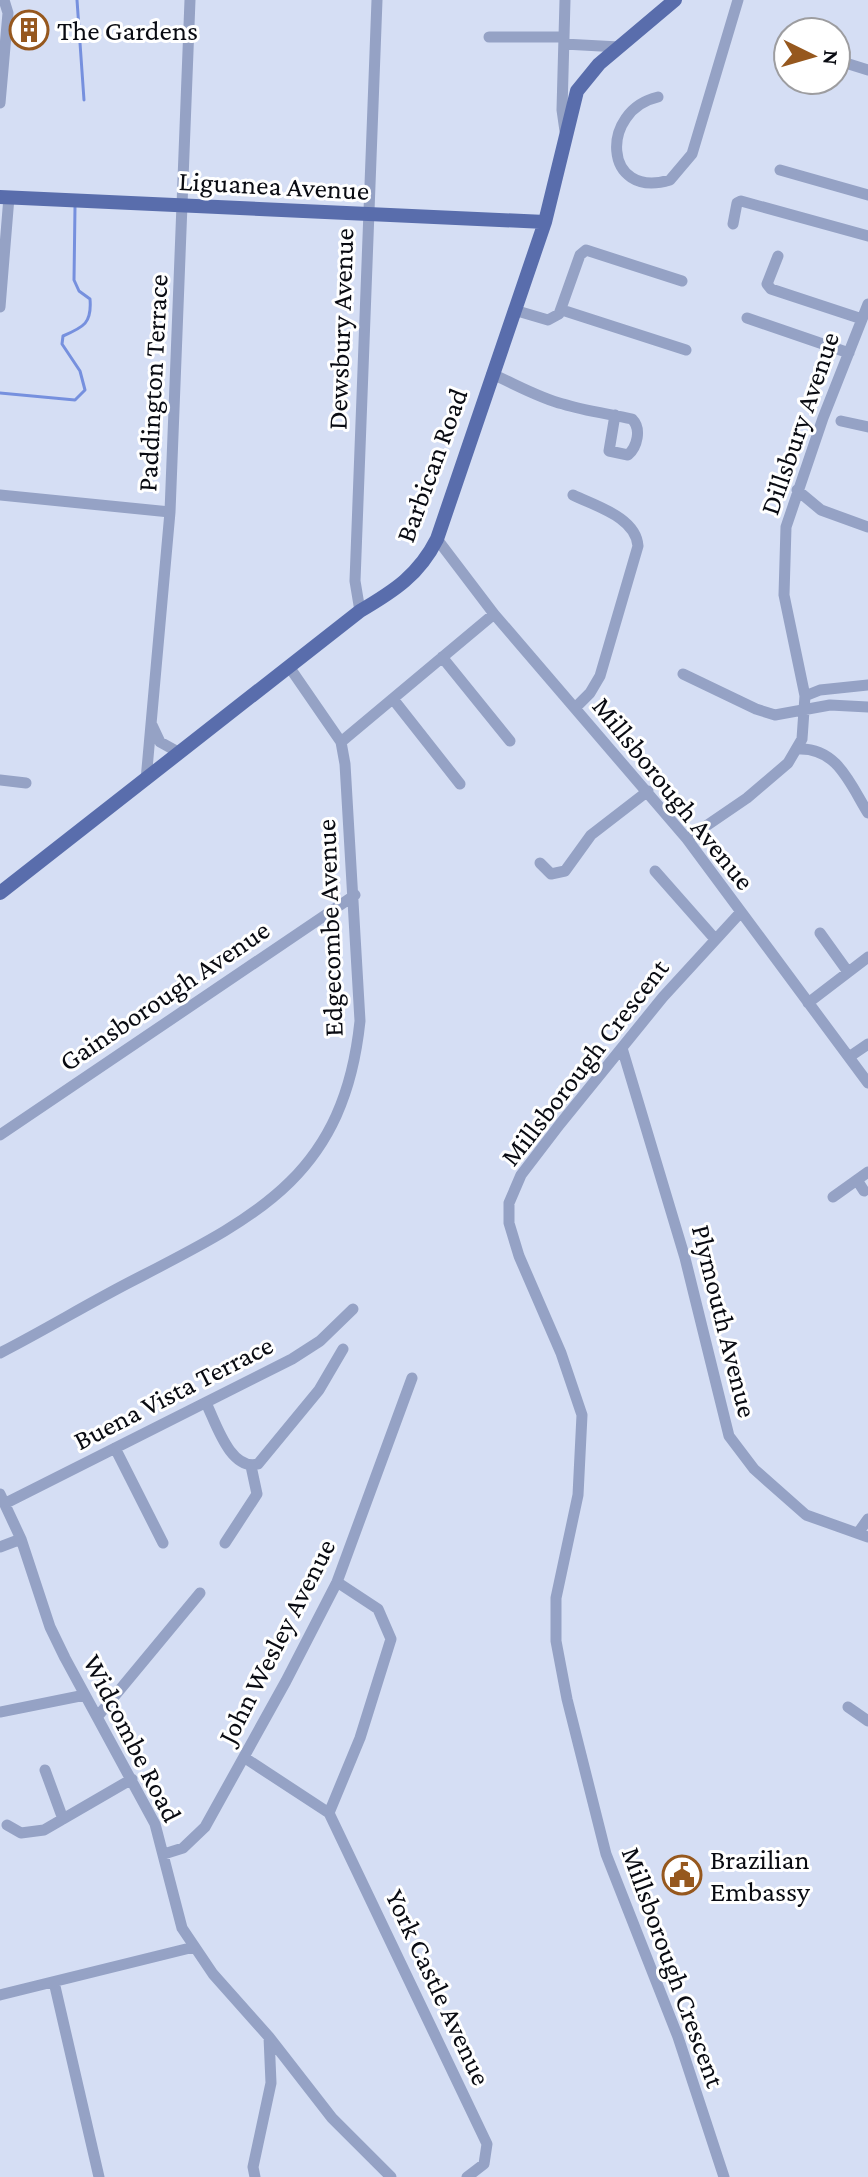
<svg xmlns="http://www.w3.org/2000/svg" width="868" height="2177" font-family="'Crimson Pro',serif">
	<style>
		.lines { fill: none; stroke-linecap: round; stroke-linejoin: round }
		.stream { stroke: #7690de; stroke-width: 3 }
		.minor { stroke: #95a2c5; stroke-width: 11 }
		.major { stroke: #596dac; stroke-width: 14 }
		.labels { text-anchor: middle; stroke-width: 6; stroke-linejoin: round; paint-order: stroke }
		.poi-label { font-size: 28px; fill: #090b12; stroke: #fff; text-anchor: start }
		.street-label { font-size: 28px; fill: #090b12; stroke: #fff }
	</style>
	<rect width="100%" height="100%" fill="#d5def4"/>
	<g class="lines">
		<path class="stream" d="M77,0L84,100
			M0,393L75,400L85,390L80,371L62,344L63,336C84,327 92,323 90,299L79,291L74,280L75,207"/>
		<path class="minor" d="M489,37H564
			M564,44L619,47
			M836,60L868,70
			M658,97C600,110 602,200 670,180L692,154L738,0
			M0,103L8,13L4,0
			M565,131L562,110L565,0
			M780,170L868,195
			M733,224L737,203L741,201L868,236
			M778,256L767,284L771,289L862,319
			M0,307L9,197
			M514,310L548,320L559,314L580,255L586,250L682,281
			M562,310L686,350
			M747,318L849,353
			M492,374C515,384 539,398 563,404C585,411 610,414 632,419C642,429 637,447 628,455L609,451L615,415
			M841,421L868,427
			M797,490L821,510L868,527
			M0,495L170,512
			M573,495C595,506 636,517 638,546L600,676L590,693L575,708
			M437,539L494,614L687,839L868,1083
			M360,611L355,581L377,0
			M442,657L510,741
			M683,674L756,709L775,715L830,705L868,707
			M805,696L820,690L868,685
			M393,699L460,784
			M152,725L160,742L180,753
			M341,742L494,614
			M798,749C837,747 850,784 868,813
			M0,780L26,783
			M146,780L170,512L190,0
			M687,839L747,798L788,763L802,739L805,696L784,595L786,527L823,418L868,304
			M540,863L551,874L565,871L591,835L648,791
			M655,871L715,939
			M820,933L848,972
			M808,1003L868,957
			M622,1048L685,1258L729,1436L754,1469L806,1515L868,1537
			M849,1057L868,1044
			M0,1135L355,895
			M857,1180L864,1191
			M833,1197L868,1172
			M0,1353C45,1330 89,1303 134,1280C258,1216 344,1175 360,1021L345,764L341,742L290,668
			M206,1403C216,1423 230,1471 258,1464L319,1390L343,1349
			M115,1448L163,1543
			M0,1494L21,1539L50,1627L65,1658L155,1824L182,1928L213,1974L269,2037L332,2118L391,2177
			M6,1503L292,1359L320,1341L353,1309
			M858,1533L868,1519
			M225,1543L257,1494L251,1466
			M0,1547L21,1539
			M848,1707L868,1721
			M0,1712L85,1695
			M98,1716L200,1593
			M245,1758L329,1813
			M45,1770L63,1819
			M329,1813L487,2144L484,2164L467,2177
			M329,1813L360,1738L391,1639L378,1609L337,1582
			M7,1825L21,1833L44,1830L132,1779
			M164,1854L183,1848L205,1827L286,1681L337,1582L412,1378
			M54,1982L99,2177
			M0,1995L194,1947
			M255,2177L253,2167L271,2083L269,2037
			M724,2177L678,2037L606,1854L567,1699L556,1641V1598L578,1495L582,1415L561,1353L519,1256L509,1223V1203L521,1175L560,1124L663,997L740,913"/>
		<path class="major" d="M0,197L545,222
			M0,893L360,611C394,591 419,575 437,539L545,222L577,91L599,64L675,0"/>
	</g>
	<defs>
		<g id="building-ring" transform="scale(2)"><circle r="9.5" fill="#fff" stroke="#96581e" stroke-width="1.5"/><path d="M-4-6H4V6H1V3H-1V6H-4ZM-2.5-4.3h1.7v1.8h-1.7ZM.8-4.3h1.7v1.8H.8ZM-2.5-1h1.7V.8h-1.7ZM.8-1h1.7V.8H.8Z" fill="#96581e"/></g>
		<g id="civic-ring" transform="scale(2)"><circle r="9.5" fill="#fff" stroke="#96581e" stroke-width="1.5"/><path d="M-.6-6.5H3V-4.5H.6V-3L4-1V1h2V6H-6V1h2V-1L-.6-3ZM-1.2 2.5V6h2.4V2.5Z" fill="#96581e"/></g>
	</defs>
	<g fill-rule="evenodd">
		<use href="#building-ring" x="29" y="30"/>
		<use href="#civic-ring" x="682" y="1875"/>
	</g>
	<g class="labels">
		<g class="poi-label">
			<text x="57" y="40">The Gardens</text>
			<text x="710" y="1869">Brazilian<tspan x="710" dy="32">Embassy</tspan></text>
		</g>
		<g class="street-label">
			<text transform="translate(274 185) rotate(3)" y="10">Liguanea Avenue</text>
			<text transform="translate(340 329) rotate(-88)" y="10">Dewsbury Avenue</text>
			<text transform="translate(152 383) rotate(-87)" y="10">Paddington Terrace</text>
			<text transform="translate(799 423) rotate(-71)" y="10">Dillsbury Avenue</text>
			<text transform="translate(431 465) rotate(-70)" y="10">Barbican Road</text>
			<text transform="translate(674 793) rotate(51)" y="10">Millsborough Avenue</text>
			<text transform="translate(329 928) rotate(-92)" y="10">Edgecombe Avenue</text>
			<text transform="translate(164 995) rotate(-34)" y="10">Gainsborough Avenue</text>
			<text transform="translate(584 1062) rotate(-52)" y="10">Millsborough Crescent</text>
			<text transform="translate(725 1321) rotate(76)" y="10">Plymouth Avenue</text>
			<text transform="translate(173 1392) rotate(-27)" y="10">Buena Vista Terrace</text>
			<text transform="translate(276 1641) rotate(-63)" y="10">John Wesley Avenue</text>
			<text transform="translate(133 1738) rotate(63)" y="10">Widcombe Road</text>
			<text transform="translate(674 1967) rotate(70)" y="10">Millsborough Crescent</text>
			<text transform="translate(439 1987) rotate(65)" y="10">York Castle Avenue</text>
		</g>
	</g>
	<g transform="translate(812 56) rotate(95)"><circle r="38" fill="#ffffff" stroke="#9d9da0" stroke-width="2"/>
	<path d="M0-6L14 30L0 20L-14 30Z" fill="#96581e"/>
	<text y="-12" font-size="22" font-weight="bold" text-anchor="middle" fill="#090b12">N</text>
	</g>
</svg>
